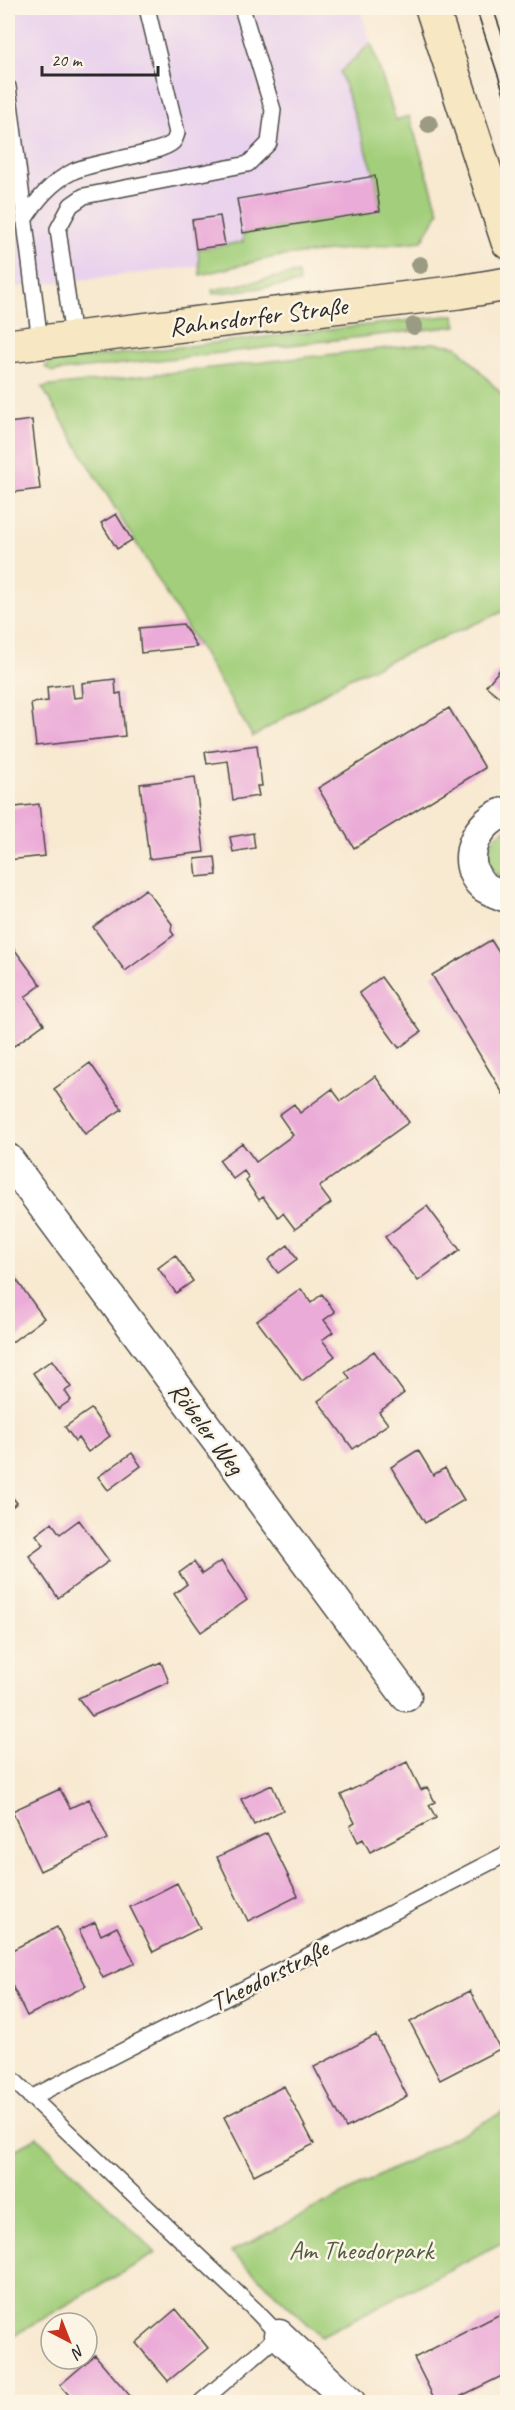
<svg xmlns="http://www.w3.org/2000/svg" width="515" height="2410" font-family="Caveat,sans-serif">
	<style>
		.built { fill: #e9d2ed }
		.green { fill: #a3cf7c; stroke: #677d54; stroke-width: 1.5 }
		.building { fill: #ebabd8 }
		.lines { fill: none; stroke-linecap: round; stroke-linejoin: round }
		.lane-casing { stroke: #4a4844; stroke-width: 18 }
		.street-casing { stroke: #4a4844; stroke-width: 33 }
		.secondary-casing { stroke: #4a4844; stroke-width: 36 }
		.lane { stroke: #fff; stroke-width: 15 }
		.street { stroke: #fff; stroke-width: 30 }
		.secondary { stroke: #f7e8c3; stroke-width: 33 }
		.tram { stroke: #2b2b2b; stroke-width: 1.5 }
		.tree { fill: #9b9b83 }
		.labels { text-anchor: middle; stroke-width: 5; stroke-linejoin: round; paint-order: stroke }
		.street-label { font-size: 26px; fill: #2b2b2b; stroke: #fcf5e5 }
		.park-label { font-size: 26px; fill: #4f5c43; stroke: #fcf5e5 }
	</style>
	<rect width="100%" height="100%" fill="#fcf5e5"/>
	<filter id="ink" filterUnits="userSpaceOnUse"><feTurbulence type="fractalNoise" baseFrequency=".0167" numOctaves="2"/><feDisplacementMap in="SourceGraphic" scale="12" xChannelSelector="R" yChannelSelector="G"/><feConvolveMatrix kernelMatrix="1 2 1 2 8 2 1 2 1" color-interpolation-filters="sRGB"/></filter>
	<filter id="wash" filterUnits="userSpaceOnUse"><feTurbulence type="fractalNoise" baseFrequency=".008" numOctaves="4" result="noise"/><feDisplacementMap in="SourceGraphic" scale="24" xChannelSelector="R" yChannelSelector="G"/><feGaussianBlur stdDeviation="1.35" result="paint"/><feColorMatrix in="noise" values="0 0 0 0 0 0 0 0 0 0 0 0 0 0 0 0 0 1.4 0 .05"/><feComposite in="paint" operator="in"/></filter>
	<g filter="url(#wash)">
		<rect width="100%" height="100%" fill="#f8e9d1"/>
		<path class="built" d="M8,8H360L430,227L422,241L8,288Z"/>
		<path class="green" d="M371,43L396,120L409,116L439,212L422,241L274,257L200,275L198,249L243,242V233L380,210L375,176L340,72Z
			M298,273L299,283L213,294L212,290Z
			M454,315L457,326L52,372L45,367L51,362Z
			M433,343L457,346L507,400V610L347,679L253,737L42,387Z
			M507,829V878C481,872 483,837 507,829Z
			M507,2110V2240L321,2336L231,2252Z
			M37,2137L156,2253L8,2339V2154Z"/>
		<g id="blocks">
			<path class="building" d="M375,176L380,211L243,233L237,199Z
				M220,216L225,245L196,249L192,220Z
				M32,420L40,489L8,493V423Z
				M116,514L132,540L117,549L101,523Z
				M183,624L197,647L141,653L139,628Z
				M508,660V704L486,686Z
				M115,679L116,694L121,693L125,736L36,746L31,703L48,701L47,687L72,684L74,698L83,697L82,683Z
				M449,708L485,768L354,848L318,788Z
				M257,745L262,786H257L259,796L233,800L228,761L207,764L205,752Z
				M195,777L204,852L149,859L140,784Z
				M39,804L45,856L8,860V808Z
				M253,833L255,848L233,852L230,837Z
				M215,857L217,875L197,877L195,859Z
				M146,889L172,924L171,931L174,935L125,971L93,927Z
				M491,940L508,967V1102L432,975Z
				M12,946L41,985L25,997L44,1024L14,1046L8,1038V949Z
				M381,977L421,1032L399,1048L359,993Z
				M90,1063L122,1109L85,1134L54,1089Z
				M375,1076L409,1122L319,1187L331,1203L295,1229L283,1213L278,1217L263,1197L259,1200L246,1181L249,1178L244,1171L233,1179L219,1160L242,1143L256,1162L293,1135L279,1115L294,1104L300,1113L332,1089L341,1101Z
				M427,1206L460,1250L418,1281L385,1237Z
				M288,1245L297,1259L278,1273L268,1260Z
				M175,1255L193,1281L176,1293L158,1268Z
				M8,1268L44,1318L8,1345Z
				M301,1289L311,1303L322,1294L335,1312L324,1320L333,1332L322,1340L335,1356L302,1381L257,1321Z
				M374,1351L404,1393L379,1412L388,1424L353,1449L318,1401L350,1378L345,1372Z
				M52,1360L71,1387L65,1391L71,1400L58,1409L33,1373Z
				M91,1409L110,1436L88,1452L78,1438L75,1441L65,1427Z
				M418,1450L433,1475L445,1468L464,1500L425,1523L391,1467Z
				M132,1453L141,1466L108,1490L98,1477Z
				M8,1483L11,1489L8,1492L17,1503L8,1510Z
				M79,1520L109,1561L58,1598L29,1556L44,1545L36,1535L52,1523L60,1534Z
				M221,1561L247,1600L201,1632L174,1594L187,1584L179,1573L194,1562L202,1574Z
				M161,1662L169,1682L92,1716L78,1698Z
				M407,1762L421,1790L427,1787L435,1802L429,1805L436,1818L370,1852L363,1839L358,1842L350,1826L355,1823L341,1795Z
				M272,1785L283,1810L254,1825L241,1799Z
				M60,1789L70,1808L89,1799L108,1839L40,1871L12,1811Z
				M267,1833L298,1896L248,1921L217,1857Z
				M177,1883L200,1928L153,1952L130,1907Z
				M95,1922L101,1935L117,1927L135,1963L103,1978L79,1930Z
				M57,1927L86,1986L27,2016L8,1977V1952Z
				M470,1991L500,2049L440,2080L410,2022Z
				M376,2035L407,2096L346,2128L314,2067Z
				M284,2086L314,2144L254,2175L224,2117Z
				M176,2309L208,2348L168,2381L136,2343Z
				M508,2310V2373L449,2402H436L414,2358Z
				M95,2355L131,2397L124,2402H75L60,2385Z"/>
		</g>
	</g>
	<g filter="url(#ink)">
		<use href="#blocks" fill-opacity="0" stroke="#4a4844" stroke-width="1.5"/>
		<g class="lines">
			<g class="lane-casing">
				<path id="lane" d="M8,87L40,342
					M24,220C37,200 51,182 74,171C95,161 162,154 173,142C175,140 176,136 177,133L147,8
					M73,338L58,229L71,205L84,196L248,164L269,143L273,110L242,8
					M8,2075L256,2311L279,2335L201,2402
					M31,2098L508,1853"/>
			</g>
			<g class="street-casing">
				<path id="street" d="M508,812C477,818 457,862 483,886C488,890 497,893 504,896L508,895
					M8,1159L406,1696
					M279,2335L350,2402"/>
			</g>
			<g class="secondary-casing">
				<path id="secondary" d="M432,8L508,242
					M8,346L459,292L508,284"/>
			</g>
			<use href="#lane" class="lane"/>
			<use href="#street" class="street"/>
			<use href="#secondary" class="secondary"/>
			<path class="tram" d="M476,8L508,106
				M493,8L508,52"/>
		</g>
		<g class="tree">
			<circle cx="429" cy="124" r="9"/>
			<circle cx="420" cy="265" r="9"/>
			<circle cx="414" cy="326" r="9"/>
		</g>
	</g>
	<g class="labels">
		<g class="street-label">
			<text transform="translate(258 316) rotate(-7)" y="9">Rahnsdorfer Straße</text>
			<text transform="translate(207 1428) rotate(53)" y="9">Röbeler Weg</text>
			<text transform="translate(269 1975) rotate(-27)" y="9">Theodorstraße</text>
		</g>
		<g class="park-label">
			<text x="361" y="2259">Am Theodorpark</text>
		</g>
	</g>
	<rect width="515" height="2410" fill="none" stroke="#fcf5e5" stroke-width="30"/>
	<g transform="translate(69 2341) rotate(138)"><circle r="28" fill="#fcf5e5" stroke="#a8a49b" stroke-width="1.5"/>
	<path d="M0-4.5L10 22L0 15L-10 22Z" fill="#c8321e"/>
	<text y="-9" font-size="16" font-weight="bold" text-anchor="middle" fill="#2b2b2b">N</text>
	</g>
	<path d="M42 66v9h116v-9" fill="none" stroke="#2b2b2b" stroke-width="3"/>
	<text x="51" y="66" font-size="18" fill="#2b2b2b" stroke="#fcf5e5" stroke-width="4.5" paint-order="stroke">20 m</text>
</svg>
